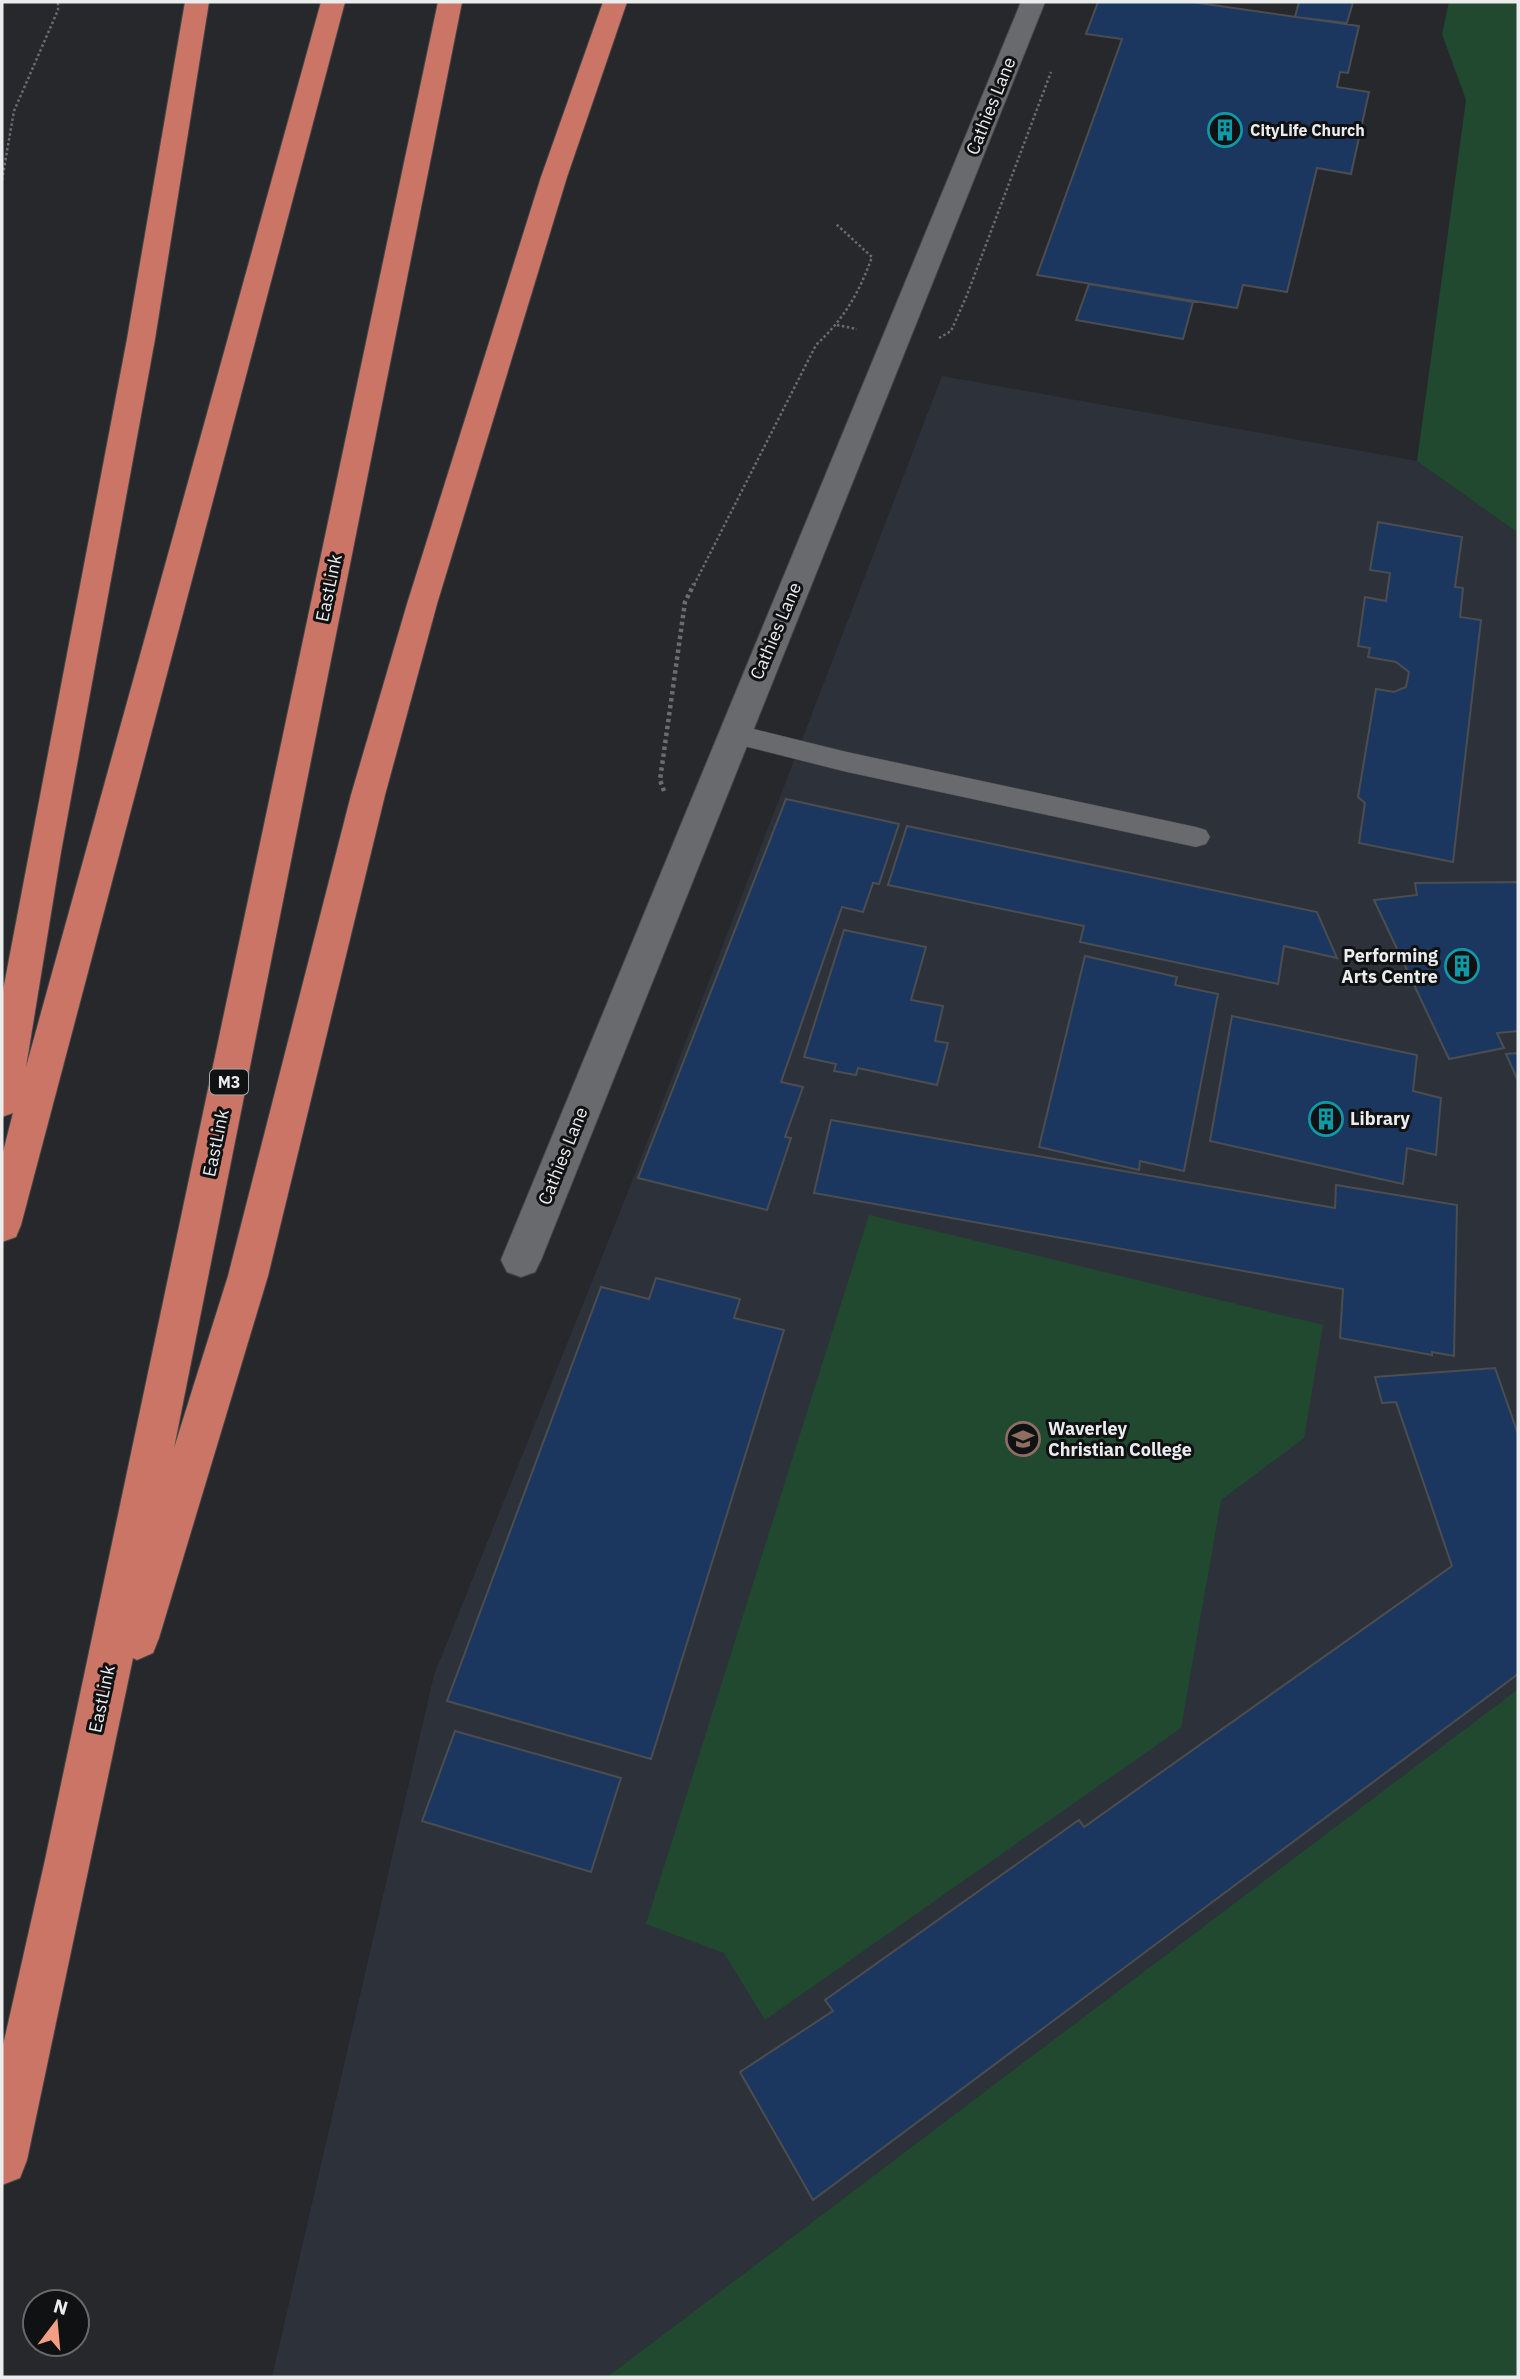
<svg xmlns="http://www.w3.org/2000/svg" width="1520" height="2379" font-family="'IBM Plex Sans',sans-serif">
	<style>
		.built { fill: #2d323a }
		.green { fill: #20492f }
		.building { fill: #1c375f; stroke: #4b4d50; stroke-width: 2 }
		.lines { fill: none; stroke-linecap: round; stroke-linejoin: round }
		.lane-casing { stroke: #444648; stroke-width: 1 }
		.street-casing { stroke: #444648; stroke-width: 2 }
		.highway-casing { stroke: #444648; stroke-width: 2 }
		.path-far1 { stroke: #6a6c6e; stroke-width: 2.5; stroke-dasharray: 2.5 2.5; stroke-linecap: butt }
		.path { stroke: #6a6c6e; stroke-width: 4.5; stroke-dasharray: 3.5 3.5; stroke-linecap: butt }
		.lane { fill: #686a6d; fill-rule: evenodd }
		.street { fill: #686a6d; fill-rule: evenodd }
		.highway { fill: #ca7566; fill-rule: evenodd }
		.labels { text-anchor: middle; stroke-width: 6; stroke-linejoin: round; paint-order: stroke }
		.far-poi-label { font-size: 16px; font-weight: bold; fill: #ebecee; stroke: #101112; text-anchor: start }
		.shield { fill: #101112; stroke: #a9aaac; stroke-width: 2 }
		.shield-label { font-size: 16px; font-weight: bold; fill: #ebecee }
		.street-label { font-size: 18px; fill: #ebecee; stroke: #101112 }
		.poi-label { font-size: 18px; font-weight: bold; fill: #ebecee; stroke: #101112; text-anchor: start }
	</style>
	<rect width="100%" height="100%" fill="#26282b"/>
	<path class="built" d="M942,376L1417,461L1518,533V1689L607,2377H272L434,1675L624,1202Z"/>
	<path class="green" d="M1449,2H1518V533L1417,461L1466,100L1442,34Z
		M869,1215L1323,1325L1304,1438L1221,1500L1181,1728L765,2020L724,1953L646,1924Z
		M1518,1689V2377H607Z"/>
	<path class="building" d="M1098,2H1192L1359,26L1348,73L1340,72L1337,87L1369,92L1351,174L1317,168L1287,292L1243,285L1237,308L1037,275L1122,39L1086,34Z
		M1299,2H1353L1347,23L1295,17Z
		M1089,284L1193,302L1183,339L1076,320Z
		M1378,522L1462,537L1455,587L1463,588L1460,617L1481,620L1453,862L1359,843L1365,803L1358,797L1376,689L1394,692L1406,687L1409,672L1396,662L1368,657L1370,648L1358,646L1365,597L1386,601L1390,573L1370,570Z
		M786,799L899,824L879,884L873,883L863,912L842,907L781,1082L803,1087L785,1137L791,1138L767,1210L638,1178Z
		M907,826L1317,912L1337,958L1284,946L1278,984L1080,942L1084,926L888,885Z
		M1518,882V1031L1497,1033L1504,1048L1449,1059L1374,900L1417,895L1415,883Z
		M844,930L926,947L911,1000L943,1006L935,1041L948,1043L937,1085L858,1068L856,1075L834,1071L836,1064L804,1057Z
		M1085,956L1177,977L1175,985L1218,994L1184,1171L1140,1161L1139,1170L1039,1147Z
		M1232,1016L1417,1055L1413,1091L1441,1098L1436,1155L1407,1148L1403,1184L1210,1141Z
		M1518,1053V1081L1506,1054Z
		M831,1120L1335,1208L1336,1185L1457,1205L1454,1356L1432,1352V1355L1340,1338L1343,1289L814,1193Z
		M656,1278L740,1299L734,1318L784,1330L651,1759L447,1701L601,1287L649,1299Z
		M1495,1368L1518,1434V1674L813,2200L740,2072L833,2011L825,2000L1079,1820L1084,1827L1452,1566L1396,1402L1382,1403L1375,1377Z
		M455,1731L621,1778L591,1872L422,1821Z"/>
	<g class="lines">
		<g class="lane-casing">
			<path id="lane" d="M733,724L847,752L1196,827L1206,830L1210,837L1206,844L1196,847L847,772L724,741L720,734L724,727Z"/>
		</g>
		<g class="street-casing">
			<path id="street" d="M1021,2H1045L541,1260L535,1272L521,1277L507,1272L501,1260Z"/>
		</g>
		<g class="highway-casing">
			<path id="highway" d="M185,2H209L155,339L61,852L26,1067L321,2H345L21,1225L16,1237L2,1242V1156L13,1113L2,1117V996L127,339Z
				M438,2H462L174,1448L228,1276L351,795L407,604L541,177L603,2H627L567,177L437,604L385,795L268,1276L159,1638L153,1653L137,1660L133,1658L27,2160L20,2178L2,2185V2050L45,1860Z"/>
		</g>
		<path class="path-far1" d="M2,180L14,111L58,10V2
			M837,325L857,329
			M939,338L951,331L967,295L1051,72
			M694,585L816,345C844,319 859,293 872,257L836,224"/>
		<path class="path" d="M664,791L660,780L685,602L694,584"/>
		<use href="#lane" class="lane"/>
		<use href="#street" class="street"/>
		<use href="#highway" class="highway"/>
	</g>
	<defs>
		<g id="building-ring" transform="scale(1.75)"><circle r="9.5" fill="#101112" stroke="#0f9aa8" stroke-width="1.5"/><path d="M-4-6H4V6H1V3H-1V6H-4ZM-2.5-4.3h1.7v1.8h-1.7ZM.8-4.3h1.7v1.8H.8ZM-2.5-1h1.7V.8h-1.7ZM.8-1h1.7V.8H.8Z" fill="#0f9aa8"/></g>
		<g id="school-ring" transform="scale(1.75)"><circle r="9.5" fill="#101112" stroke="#8d6e63" stroke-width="1.5"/><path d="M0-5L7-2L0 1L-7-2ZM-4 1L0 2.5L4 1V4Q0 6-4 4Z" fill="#8d6e63"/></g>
	</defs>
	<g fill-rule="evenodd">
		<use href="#building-ring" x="1225" y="130"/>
		<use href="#building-ring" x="1462" y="966"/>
		<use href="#building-ring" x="1326" y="1119"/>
		<use href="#school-ring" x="1023" y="1439"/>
	</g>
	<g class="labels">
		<g class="far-poi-label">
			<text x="1250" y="136">CityLife Church</text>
		</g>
		<rect class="shield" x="210" y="1069.5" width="38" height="25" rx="5"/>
		<g class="shield-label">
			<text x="229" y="1088">M3</text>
		</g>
		<g class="street-label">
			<text transform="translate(991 106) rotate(-68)" y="6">Cathies Lane</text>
			<text transform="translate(329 588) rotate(-78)" y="6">EastLink</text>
			<text transform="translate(776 631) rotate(-67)" y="6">Cathies Lane</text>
			<text transform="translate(216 1143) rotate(-78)" y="6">EastLink</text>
			<text transform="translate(563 1156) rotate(-68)" y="6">Cathies Lane</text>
			<text transform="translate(102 1699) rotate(-78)" y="6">EastLink</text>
		</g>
		<g class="poi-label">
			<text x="1438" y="962" text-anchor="end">Performing<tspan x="1438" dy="21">Arts Centre</tspan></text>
			<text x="1350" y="1125">Library</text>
			<text x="1048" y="1435">Waverley<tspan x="1048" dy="21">Christian College</tspan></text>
		</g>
	</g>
	<rect width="1520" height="2379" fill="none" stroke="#ebecee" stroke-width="7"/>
	<g transform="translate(56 2323) rotate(16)"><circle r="33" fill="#101112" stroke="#68696a" stroke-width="2"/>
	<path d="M0-5L12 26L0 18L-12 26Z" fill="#f39f84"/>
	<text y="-10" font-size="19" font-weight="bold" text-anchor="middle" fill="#ebecee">N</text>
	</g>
</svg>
